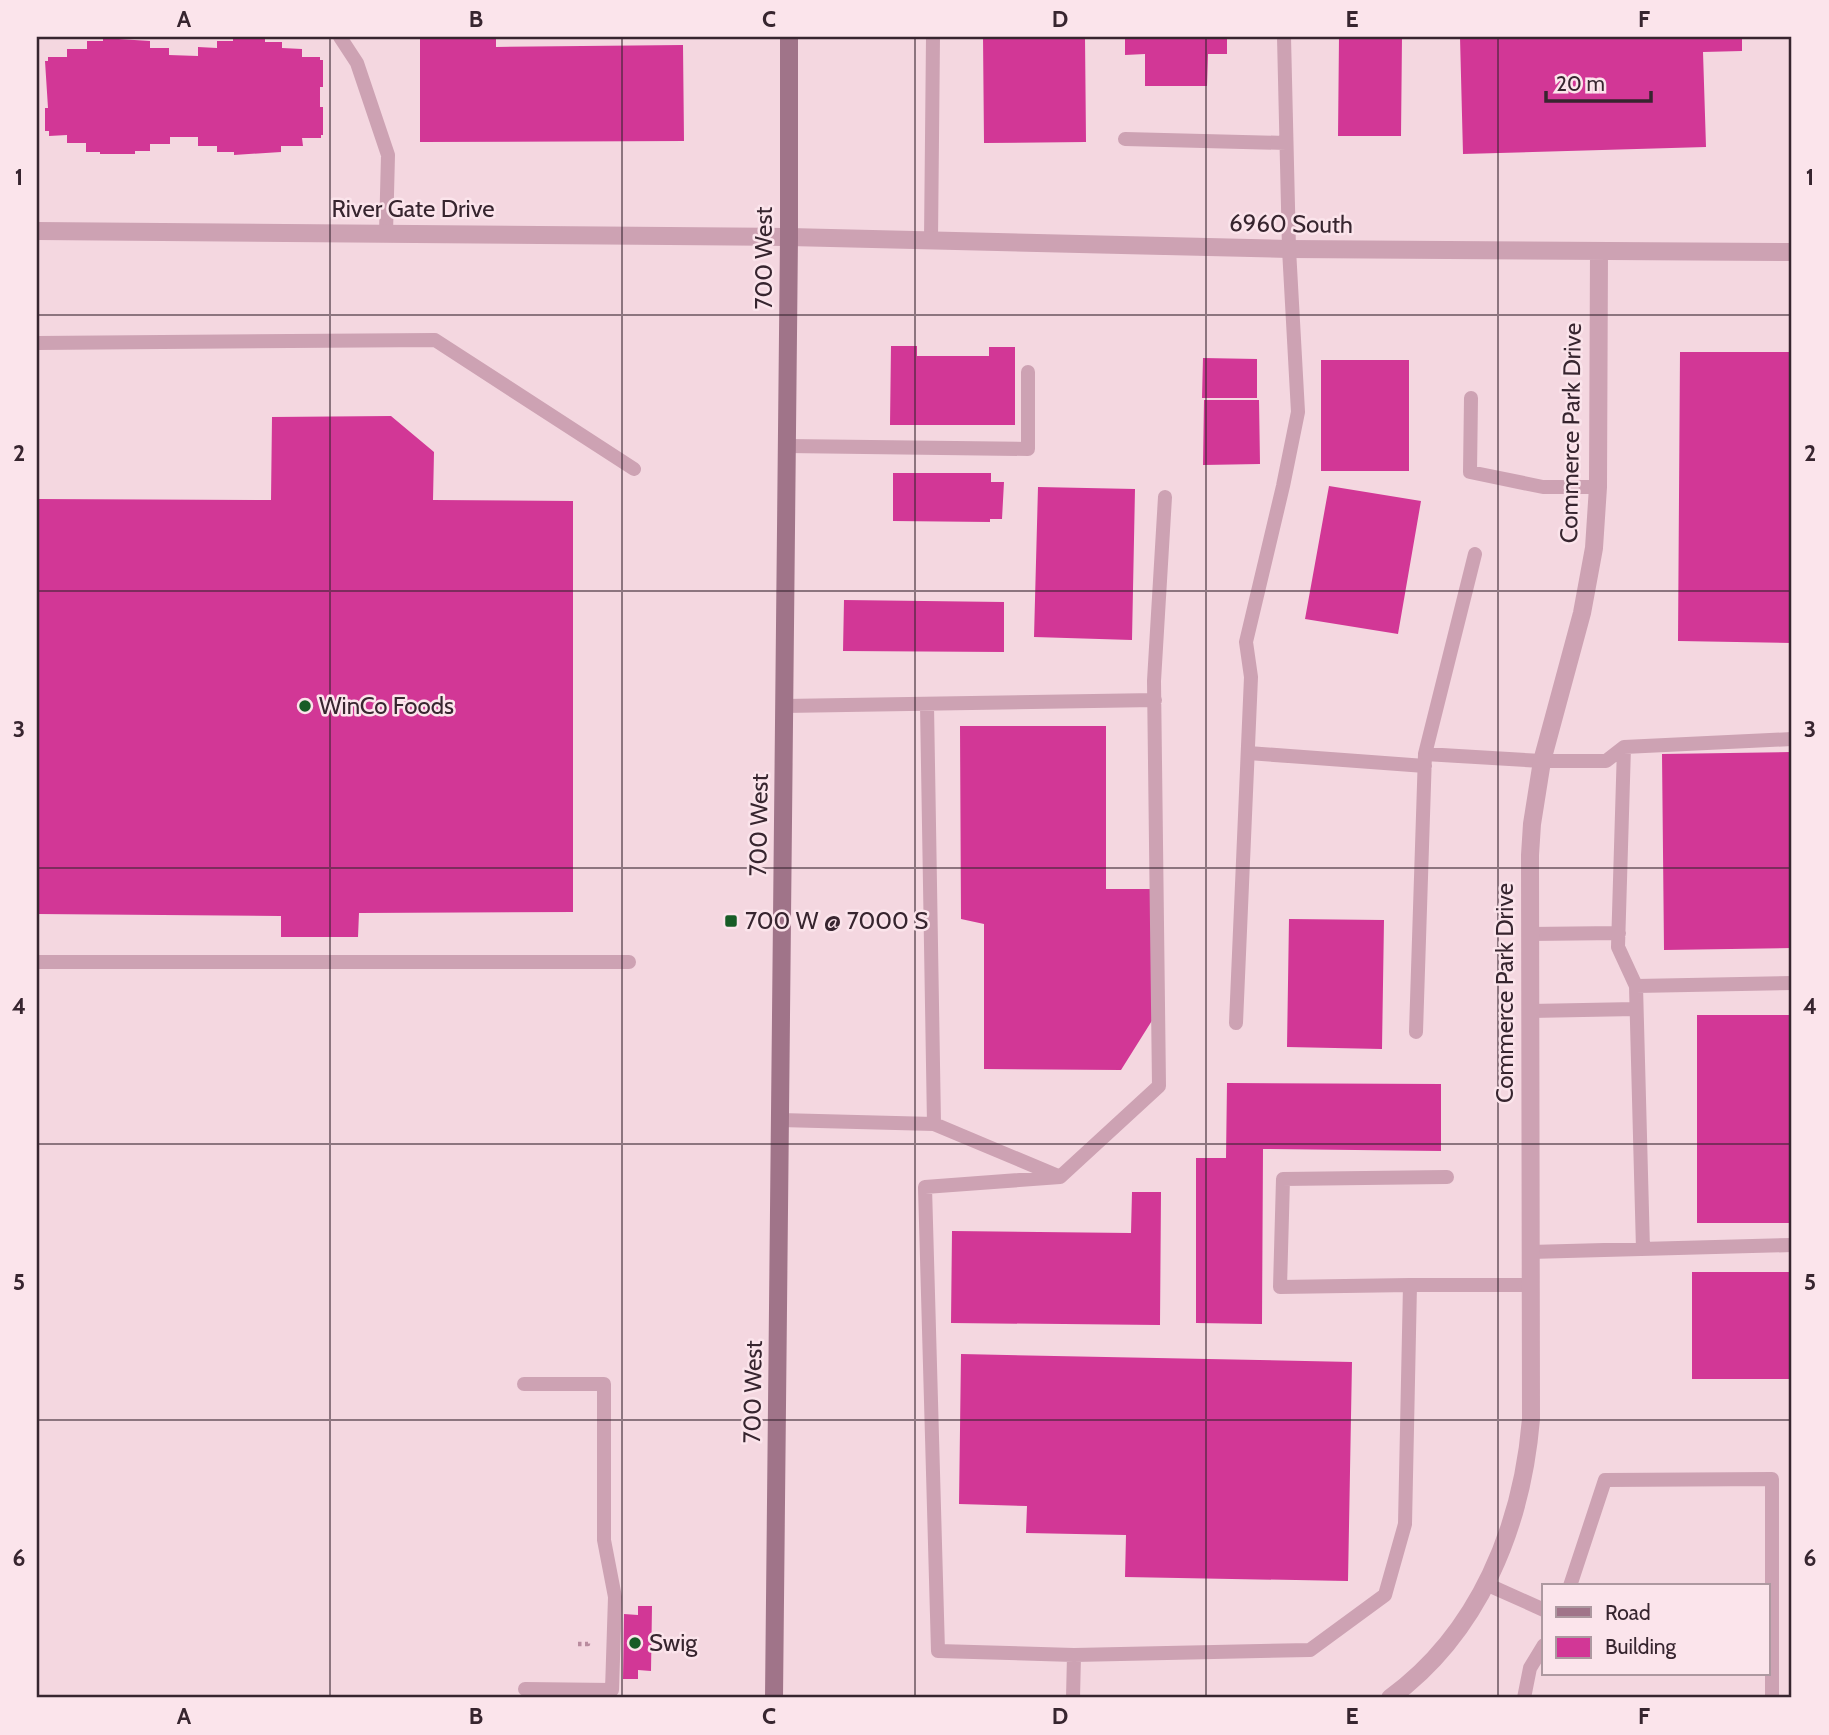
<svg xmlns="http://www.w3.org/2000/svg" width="1829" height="1735" font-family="Cabin,sans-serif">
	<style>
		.building { fill: #d23796 }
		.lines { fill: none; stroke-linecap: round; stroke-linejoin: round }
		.path { stroke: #b98c9f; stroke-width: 4.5; stroke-dasharray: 3.5 3.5; stroke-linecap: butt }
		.service { stroke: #cda2b3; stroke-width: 14 }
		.minor { stroke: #cda2b3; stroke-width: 18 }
		.tertiary { stroke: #cda2b3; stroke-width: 18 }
		.secondary { stroke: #a07489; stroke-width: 18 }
		.grid { fill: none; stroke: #37252f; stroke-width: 2; stroke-opacity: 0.55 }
		.poi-dot { fill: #175c26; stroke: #fbe4eb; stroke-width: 2.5 }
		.labels { text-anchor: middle; stroke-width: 5; stroke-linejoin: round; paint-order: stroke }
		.street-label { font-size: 24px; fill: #37252f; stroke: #fbe4eb }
		.poi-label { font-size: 24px; fill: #37252f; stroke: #fbe4eb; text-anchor: start }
		.neatline { fill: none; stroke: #37252f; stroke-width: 2.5 }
		.grid-label { font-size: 23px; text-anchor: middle; font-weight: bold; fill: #37252f }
	</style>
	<rect width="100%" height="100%" fill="#f4d7e0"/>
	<path class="building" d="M420,37H496V47L683,45L684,141L420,142Z
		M983,37H1085L1086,142L984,143Z
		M1125,37H1227V54H1208L1207,86H1145V54L1125,55Z
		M1339,37H1402L1401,136H1338Z
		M1460,37H1742V51L1703,52L1706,147L1463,154Z
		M103,38L150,41V48H169V55L198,56V47L217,48V41H233V38H265V42H282V48L302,49V57H320V60H323V87H320V107H323V135H321V138H302L303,146H281V152L234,155V152H217V146H198V137H170V144H150V151H135V154H100V152H86V143H67V135L49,136V131H45V108H48L45,61H48V57H67V49H87V41H103Z
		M891,346H917V356H989V347H1015V425H890Z
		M1680,352H1792V643L1678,641Z
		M1203,358L1257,359V398H1202Z
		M1321,360H1409V471H1321Z
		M1204,400H1259L1260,464L1203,465Z
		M391,416L434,452L433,500L573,501V912L359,913L358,937H281V916L37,914V499L271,500L272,417Z
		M893,473H991V482H1004L1002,519H990V522L893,521Z
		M1329,486L1421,501L1398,634L1305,619Z
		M1038,487L1135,489L1132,640L1034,637Z
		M844,600L1004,602V652L843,651Z
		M960,726H1106V889H1152L1153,1019L1121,1070L984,1069V924L961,919Z
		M1791,752L1792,948L1664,950L1662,754Z
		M1289,919L1384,920L1382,1049L1287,1047Z
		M1697,1015H1792V1223H1697Z
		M1227,1083L1441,1084V1151L1263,1149L1262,1324L1196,1323V1158H1226Z
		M1132,1192H1161L1160,1325L951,1323L952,1231L1131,1233Z
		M1692,1272H1792V1379H1692Z
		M961,1354L1352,1362L1348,1581L1125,1577L1126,1535L1026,1533L1027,1506L959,1504Z
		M638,1606H652L651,1671L638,1670V1679H623L624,1614L638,1615Z"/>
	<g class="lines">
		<path class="path" d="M578,1644H588V1642"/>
		<path class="service" d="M340,37L357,63L388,155L386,233
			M1125,139L1286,143
			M931,239L933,37
			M37,343L435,340L634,469
			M1471,398L1470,472L1543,487H1598
			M787,446L1028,449V372
			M784,706L1155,700
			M1624,747L1618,947L1636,986L1643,1249
			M1248,753L1425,766
			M1425,754L1475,554
			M1529,934L1619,933
			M37,962H629
			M1636,986L1792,983
			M1530,1011L1636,1009
			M1236,1023L1251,677L1246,642L1283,486L1298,412L1289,249L1284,37
			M1416,1032L1425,754L1542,761H1606L1624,747L1792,739
			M780,1120L934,1124L927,705
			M934,1124L1058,1176
			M1530,1252L1792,1245
			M1410,1285L1280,1287L1283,1179L1447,1177
			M524,1384H604V1540L615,1597L612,1690L525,1689
			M1486,1584L1544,1610
			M1570,1586L1605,1480L1772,1479V1698
			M1074,1655L938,1651L925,1187L1060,1177L1159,1086L1154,681L1165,497
			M1073,1698L1074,1655L1310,1650L1385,1595L1405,1524L1410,1285H1530
			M1524,1698L1530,1668L1544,1645"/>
		<path class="minor" d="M789,237L1289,249L1792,252
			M1390,1698C1479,1633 1522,1527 1531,1419L1530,855L1532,824L1542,761L1582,613L1594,548L1598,487L1599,252"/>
		<path class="tertiary" d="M37,231L789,237"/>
		<path class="secondary" d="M774,1698L789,237V37"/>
	</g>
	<path class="grid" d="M330,37V1698M622,37V1698M915,37V1698M1206,37V1698M1498,37V1698M37,315H1792M37,591H1792M37,868H1792M37,1144H1792M37,1420H1792"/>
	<g class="poi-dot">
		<circle cx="305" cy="706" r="7"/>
		<rect x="724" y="914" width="14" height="14" rx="3.5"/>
		<circle cx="635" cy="1643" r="7"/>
	</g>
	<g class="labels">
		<g class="street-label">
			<text x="413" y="217">River Gate Drive</text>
			<text transform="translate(1291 224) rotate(1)" y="8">6960 South</text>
			<text transform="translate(764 258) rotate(-90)" y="8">700 West</text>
			<text transform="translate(1571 433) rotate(-89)" y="8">Commerce Park Drive</text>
			<text transform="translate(759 825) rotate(-89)" y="8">700 West</text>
			<text transform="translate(1505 993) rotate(-90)" y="8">Commerce Park Drive</text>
			<text transform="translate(753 1392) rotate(-89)" y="8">700 West</text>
		</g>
		<g class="poi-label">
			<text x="319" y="714">WinCo Foods</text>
			<text x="745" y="929">700 W @ 7000 S</text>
			<text x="649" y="1651">Swig</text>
		</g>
	</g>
	<rect width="1829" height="1735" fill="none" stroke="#fbe4eb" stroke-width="77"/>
	<rect x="1542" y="1584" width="228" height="91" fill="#fbe4eb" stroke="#ad98a0" stroke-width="2"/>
	<rect x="1556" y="1607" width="35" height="10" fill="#a07489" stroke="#ad98a0" stroke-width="2"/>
	<text x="1605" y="1620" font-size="21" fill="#37252f">Road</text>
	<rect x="1556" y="1637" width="35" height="21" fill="#d23796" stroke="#ad98a0" stroke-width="2"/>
	<text x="1605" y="1654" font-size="21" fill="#37252f">Building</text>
	<path d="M1546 91v10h105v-10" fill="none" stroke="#37252f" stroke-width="3.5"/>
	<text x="1556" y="91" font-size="21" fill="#37252f" stroke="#fbe4eb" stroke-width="5" paint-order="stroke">20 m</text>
	<rect x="38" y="38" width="1752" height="1658" class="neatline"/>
	<g class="grid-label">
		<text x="184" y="27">A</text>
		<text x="476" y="27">B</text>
		<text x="769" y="27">C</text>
		<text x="1060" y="27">D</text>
		<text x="1352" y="27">E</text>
		<text x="1644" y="27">F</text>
		<text x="19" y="185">1</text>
		<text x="1810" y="185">1</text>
		<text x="19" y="461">2</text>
		<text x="1810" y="461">2</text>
		<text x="19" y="737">3</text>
		<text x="1810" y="737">3</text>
		<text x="19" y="1014">4</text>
		<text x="1810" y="1014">4</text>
		<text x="19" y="1290">5</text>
		<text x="1810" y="1290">5</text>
		<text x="19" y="1566">6</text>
		<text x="1810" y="1566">6</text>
		<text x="184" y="1724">A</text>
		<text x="476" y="1724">B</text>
		<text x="769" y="1724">C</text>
		<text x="1060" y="1724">D</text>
		<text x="1352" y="1724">E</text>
		<text x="1644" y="1724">F</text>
	</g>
</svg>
